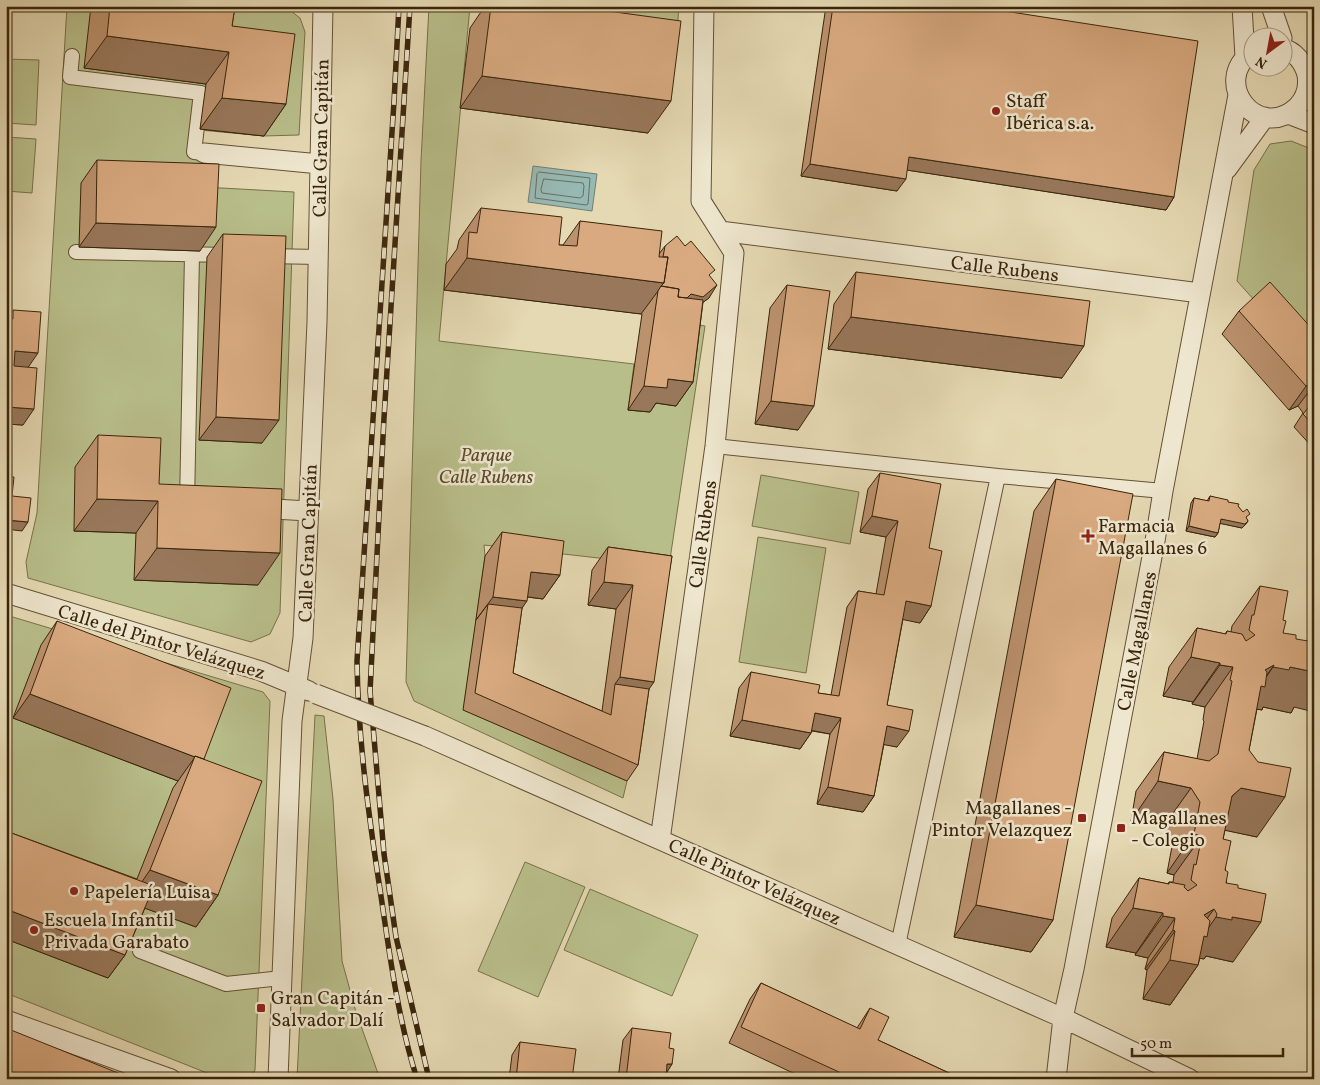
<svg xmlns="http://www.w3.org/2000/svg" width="1320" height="1085" font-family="Vollkorn,serif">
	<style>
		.park { fill: #b8be8a; stroke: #79724a }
		.water { fill: #97b9b4; stroke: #727e70 }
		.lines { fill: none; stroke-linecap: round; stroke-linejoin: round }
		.shore { stroke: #686f5f; stroke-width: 1 }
		.pedestrian-casing { stroke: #655234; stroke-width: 16 }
		.minor-casing { stroke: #655234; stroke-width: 21 }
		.pedestrian { stroke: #eee6ce; stroke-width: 14 }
		.minor { stroke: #eee6ce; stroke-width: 19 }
		.rail-casing { stroke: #3a250a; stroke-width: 5.5 }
		.rail { stroke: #eee6ce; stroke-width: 4; stroke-dasharray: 11; stroke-linecap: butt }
		.minor-bridge-casing { stroke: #655234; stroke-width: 21; stroke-linecap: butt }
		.minor-bridge { stroke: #eee6ce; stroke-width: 19 }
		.wall { fill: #bb926e; stroke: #3a250a }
		.shaded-wall { fill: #98775a; stroke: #3a250a }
		.building { fill: #d9aa80; stroke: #3a250a }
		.poi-dot { fill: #8f2418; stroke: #eee6ce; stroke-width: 2 }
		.labels { text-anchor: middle; stroke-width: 5; stroke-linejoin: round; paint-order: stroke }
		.poi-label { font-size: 19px; fill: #3a250a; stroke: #eee6ce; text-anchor: start }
		.street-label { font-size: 19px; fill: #3a250a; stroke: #eee6ce }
		.park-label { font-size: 19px; font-style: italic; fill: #5a4b2a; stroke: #eee6ce }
	</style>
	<rect width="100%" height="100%" fill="#e5d9b3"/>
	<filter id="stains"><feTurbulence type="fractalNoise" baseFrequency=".004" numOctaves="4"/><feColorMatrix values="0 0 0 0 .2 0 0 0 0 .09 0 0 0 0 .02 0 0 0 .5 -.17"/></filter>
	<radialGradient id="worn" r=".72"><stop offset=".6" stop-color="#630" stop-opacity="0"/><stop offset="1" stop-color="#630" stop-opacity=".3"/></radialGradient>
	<path class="park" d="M67,6H284L300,18L305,32L299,135L264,136L200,130L203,187L294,192L280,613L270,634L251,642L28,578L26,562L37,513Z
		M429,6H470L439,341L634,364L628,410L687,323L705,326L669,566L484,545L485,556L464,710L627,781L623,798L414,701L406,682L421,161Z
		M493,6H679L677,31Z
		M6,59L39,60L36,125L6,123Z
		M6,137L36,139L32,193L6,191Z
		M1291,141L1314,150V366L1237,281L1254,170L1270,144Z
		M761,475L859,492L850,544L752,526Z
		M758,537L826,548L806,673L739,662Z
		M6,615L263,692L270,701L255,1070L250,1079H222L6,993Z
		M315,715L324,716L333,799L342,961L356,1012L380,1079H297Z
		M525,862L585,887L538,997L478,971Z
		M590,889L698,935L672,996L564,950Z"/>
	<path class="water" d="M533,166L597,174L592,211L528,202Z"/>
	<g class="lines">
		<path class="shore" d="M539,172L590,178L588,204L586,205L535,198L537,174Z
			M544,179L583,183L584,186L583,196L580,198L542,193L541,190Z"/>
		<g class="pedestrian-casing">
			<path id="pedestrian" d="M72,56L70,77L201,93L194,152L204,153
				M76,252L228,255
				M267,256L318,257
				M715,446L998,476L898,945
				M998,476L1163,491
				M187,503L192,255
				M140,951L226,984L281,978"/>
		</g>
		<g class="minor-casing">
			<path id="minor" d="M1242,6L1245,57
				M1271,6L1282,38
				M1252,52C1210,82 1258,143 1297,107C1305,99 1309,87 1307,75C1304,63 1295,51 1282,48
				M1288,114L1314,124
				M204,153L320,164
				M1227,169L1265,117
				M720,231L1200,293
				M257,508L308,511
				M6,593L261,671L309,691
				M425,736L1063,1018L1190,1079
				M660,840L715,446L734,253L701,201L704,6
				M6,1020L171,1079
				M278,1079L292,721L303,638L317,322L323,6
				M1056,1079L1063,1018L1074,969L1155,541L1163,491L1238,95"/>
		</g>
		<use href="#pedestrian" class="pedestrian"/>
		<use href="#minor" class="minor"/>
		<g class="rail-casing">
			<path id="rail" d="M399,6L394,102L357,661C358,740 369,818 381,896C390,957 398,1019 417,1079
				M410,6L384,418L370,691L384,854L396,937L429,1079"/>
		</g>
		<use href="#rail" class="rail"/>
		<g class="minor-bridge-casing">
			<path id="minor-bridge" d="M316,694L425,736"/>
		</g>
		<use href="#minor-bridge" class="minor-bridge"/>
	</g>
	<path class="wall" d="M91,6H235L232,26L286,104L264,136L200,129L206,84L84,68Z
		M485,6H571L648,133L460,108L470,28Z
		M826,6H972L1174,197L1166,210L907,170L897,191L801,176Z
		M97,160L200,251L79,247L81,183Z
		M481,208L559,245H563L580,221L659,254L665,246L710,277L709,298L703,302L693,382L676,406L656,403L650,412L628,410L642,314L444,290L446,264L457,249L459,240Z
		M223,234L262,443L199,440L207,257Z
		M856,272L1062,378L828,349L834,304Z
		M787,285L798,430L755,424L770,308Z
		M13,310L28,367L23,425L6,424V318H8Z
		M1239,311L1314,331V449L1294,427L1303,413L1298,406L1289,410L1222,334Z
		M98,435L258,585L134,580L136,533L74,531L75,467Z
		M880,473L929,548L931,606L920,623L903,619L887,705L897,747L884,744L874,796L863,812L817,804L830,734L812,731L811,733L800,749L730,736L739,688L751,672L818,693L831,695L847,607L858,591L876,594L886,537L860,532L868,489Z
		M1056,479L1053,920L1031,952L954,937L1034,511Z
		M1210,496L1238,506L1248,521L1245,525L1242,528L1220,523L1218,533L1215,537L1186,531L1191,503L1194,498L1207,501Z
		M502,532L560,575L543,599L527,597L522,608L513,673L602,711L616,609L588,605L592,570L608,547L672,556L649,689L638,765L627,781L463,710L485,556Z
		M1260,586L1283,620V633L1294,707L1291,713L1263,707L1262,710L1257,709L1249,750L1257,837L1225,830L1223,839L1233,962L1206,956L1204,959L1200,958L1198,965L1170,1005L1143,999L1147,970L1145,969L1148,958L1135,955L1136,953L1106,947L1112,918L1139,878L1168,884L1169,882H1173L1174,875L1167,873L1173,841L1163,827L1131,821L1136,791L1164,752L1197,759L1204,721L1203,720L1205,707L1192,704L1193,702L1163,696L1169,667L1197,628L1225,634L1227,631L1231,632L1232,626Z
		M57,621L204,759L218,895L196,927L145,908L125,955L108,978L6,939V831L137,879L173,788L178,781L13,718L41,645Z
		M761,983L857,1028L870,1008L878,1040L962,1079H806L729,1043L750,999Z
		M632,1028L669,1048L672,1064L666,1073V1079H618L623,1040Z
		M520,1042L572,1079H509L512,1055Z"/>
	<path class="shaded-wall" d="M1200,6H1228L1226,10Z
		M107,36L229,52L206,84L84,68Z
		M482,76L671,101L648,133L460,108Z
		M222,98L286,104L264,136L200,129Z
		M909,157L1174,197L1166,210L900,169Z
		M810,164L906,179L897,191L801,176Z
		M96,223L216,227L200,251L79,247Z
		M467,258L664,283L641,314L444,290Z
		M717,285L709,298L694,309L684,301L691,294Z
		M851,317L1084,346L1062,378L828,349Z
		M15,351L38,353L27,369L6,368Z
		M1314,375V390L1307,394L1298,406L1289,410Z
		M668,379L693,382L676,406L656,403L650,412L628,410L644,386Z
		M771,401L814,406L798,430L755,424Z
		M7,407L34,409L23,425L6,424V408Z
		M216,417L279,420L262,443L199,440Z
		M97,499L158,501L136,533L74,531Z
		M872,516L898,521L886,537L860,532Z
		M1221,519L1248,521L1245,525L1242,528L1218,523Z
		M6,520L28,522L22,531L6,529Z
		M1189,526L1218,533L1215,537L1186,531Z
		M157,548L280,553L258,585L134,580Z
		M531,572L560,575L543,599L514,595Z
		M604,582L633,585L616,609L588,605Z
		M493,597L527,601L510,625L488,604L476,620Z
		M906,601L931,606L920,623L895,618Z
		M1191,657L1220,663L1193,702L1163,696Z
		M1220,665L1233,667L1205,707L1192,704Z
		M1274,665L1246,705L1265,670Z
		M1273,667H1290L1314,672V712L1294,707L1291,713L1263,707L1262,710L1246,707Z
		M620,677L654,682L637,706L615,684Z
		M30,694L195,757L178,781L13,718Z
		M815,713L841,718L830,734L804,729Z
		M742,720L811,733L800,749L730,736Z
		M887,726L909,731L897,747L875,743Z
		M1158,781L1191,788L1163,827L1131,821Z
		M828,787L874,796L863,812L817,804Z
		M1241,788L1285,797L1257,837L1214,828L1232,796Z
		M1194,834L1202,836L1174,875L1167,873Z
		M150,870L218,895L196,927L128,902Z
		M976,905L1053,920L1031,952L954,937Z
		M1133,908L1163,913L1136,953L1106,947Z
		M6,909L125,955L108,978L6,939Z
		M1214,909L1186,948L1204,915Z
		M1163,916L1175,918L1148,958L1135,955Z
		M1216,917H1232L1261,922L1233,962L1206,956L1204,959L1193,957L1198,965L1170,1005L1143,999L1170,960L1189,956Z
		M1173,930L1175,931L1147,970L1145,969Z
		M667,1064H672L664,1077Z"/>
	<path class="building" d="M110,6H235L232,26L295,34L286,104L222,98L229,52L107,36Z
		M491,6H571L681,21L671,101L482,76Z
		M833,6H972L1198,41L1174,197L909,157L906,179L810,164Z
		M97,160L219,164L216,227L96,223Z
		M481,208L562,217L559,245L577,246L580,221L662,231L659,257H668L664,283L467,258L469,232L477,233Z
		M6,219H11L7,258H6Z
		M223,234L286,236L279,420L216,417Z
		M677,236L685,246L691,241L715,270L709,275L717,285L703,297L691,294L687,298L678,297L679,289L661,286L664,283L668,257H663L665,246Z
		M856,272L1090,301L1084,346L851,317Z
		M1270,282L1314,331V383L1306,386L1239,311Z
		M787,285L830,291L814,406L771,401Z
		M661,286L679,289L678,297L703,300L693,382L668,379L667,388L644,386L658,291Z
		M13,310L41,312L38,353L15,351L14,366L37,368L34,409L7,407L8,398H6V318L13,319Z
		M1314,388V426L1303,414L1313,402L1307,394Z
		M98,435L161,438L159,484L282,489L280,553L157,548L158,501L97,499Z
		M880,473L941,484L929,548L942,551L931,606L906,601L887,705L913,710L909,731L887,726L874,796L828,787L841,718L815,713L811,733L742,720L751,672L820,685L818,693L839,696L858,591L884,595L898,521L872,516Z
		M6,476L14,477L12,496L31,498L28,522L6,520Z
		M1056,479L1133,494L1053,920L976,905Z
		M1210,496L1228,500V502L1239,504L1238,506L1243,512L1247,509L1250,514L1246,517L1248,521L1245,524L1221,519L1218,533L1189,526L1194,498L1209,501Z
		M502,532L564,541L560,575L531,572L527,601L493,597Z
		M608,547L672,556L654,682L620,677L633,585L604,582Z
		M1260,586L1288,591L1283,620L1286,621L1283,633L1296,635V639L1314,642V672L1290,667L1289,670L1273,667L1274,665L1265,670L1267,672L1265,687L1261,686L1249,750L1258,762L1291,768L1285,797L1241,788L1232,796L1223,839L1231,841L1225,870L1228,872L1226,883L1238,885V888L1266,894L1261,922L1232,917V920L1216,917L1217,914L1214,909L1204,915L1210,921L1207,937L1204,936L1198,965L1170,960L1175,931L1173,930L1175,918L1163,916V913L1133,908L1139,878L1169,884V882L1185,885L1184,887L1188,891L1197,885L1191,880L1194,864L1196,865L1202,836L1194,834L1200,802L1191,788L1158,781L1164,752L1209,761L1218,754L1232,681L1230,680L1233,667L1220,665V663L1191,657L1197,628L1226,634L1227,631L1242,634L1246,641L1255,635L1249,630L1252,615H1254Z
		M488,604L522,608L513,673L611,715L615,684L649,689L638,765L475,693Z
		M57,621L231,688L204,759L195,756V757L30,694Z
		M195,756L262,781L218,895L150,870Z
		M6,831L154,886L125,955L6,909Z
		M761,983L860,1029L870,1008L889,1017L878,1040L962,1079H836L839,1072L741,1027Z
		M6,1028L133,1079H6Z
		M632,1028L671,1033L669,1048L674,1049L672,1064H667L666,1079H626Z
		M520,1042L576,1049L572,1079H516Z"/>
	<g class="poi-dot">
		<circle cx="996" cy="111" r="5"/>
		<path d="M1085.5 528.5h5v5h5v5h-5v5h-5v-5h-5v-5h5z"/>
		<rect x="1077" y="813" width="10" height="10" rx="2.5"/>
		<rect x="1116" y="823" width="10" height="10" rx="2.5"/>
		<circle cx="74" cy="891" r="5"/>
		<circle cx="34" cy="930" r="5"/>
		<rect x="256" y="1003" width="10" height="10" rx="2.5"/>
	</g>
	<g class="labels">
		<g class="poi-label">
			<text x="1006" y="107">Staff<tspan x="1006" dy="22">Ibérica s.a.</tspan></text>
			<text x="1098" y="532">Farmacia<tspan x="1098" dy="22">Magallanes 6</tspan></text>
			<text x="1072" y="814" text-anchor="end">Magallanes -<tspan x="1072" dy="22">Pintor Velazquez</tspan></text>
			<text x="1131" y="824">Magallanes<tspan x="1131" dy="22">- Colegio</tspan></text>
			<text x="84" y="898">Papelería Luisa</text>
			<text x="44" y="926">Escuela Infantil<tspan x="44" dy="22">Privada Garabato</tspan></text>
			<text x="271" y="1004">Gran Capitán -<tspan x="271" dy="22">Salvador Dalí</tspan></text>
		</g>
		<g class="street-label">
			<text transform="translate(320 138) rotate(-89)" y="7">Calle Gran Capitán</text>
			<text transform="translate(1005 268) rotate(7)" y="7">Calle Rubens</text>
			<text transform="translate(702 534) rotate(-82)" y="7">Calle Rubens</text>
			<text transform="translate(307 543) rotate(-88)" y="7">Calle Gran Capitán</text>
			<text transform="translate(162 641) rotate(17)" y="7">Calle del Pintor Velázquez</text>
			<text transform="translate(1136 641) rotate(-79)" y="7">Calle Magallanes</text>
			<text transform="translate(755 881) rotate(24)" y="7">Calle Pintor Velázquez</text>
		</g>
		<g class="park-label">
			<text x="486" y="461">Parque<tspan x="486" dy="22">Calle Rubens</tspan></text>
		</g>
	</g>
	<rect width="1320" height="1085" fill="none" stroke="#e5d9b3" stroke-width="25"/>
	<rect x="8" y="8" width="1305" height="1070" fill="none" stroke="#3a250a" stroke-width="2.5"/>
	<rect x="12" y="12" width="1295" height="1060" fill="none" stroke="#3a250a"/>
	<g transform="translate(1268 52) rotate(212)"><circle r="24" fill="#eee6ce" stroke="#a69980"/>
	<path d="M0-4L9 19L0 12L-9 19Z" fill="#8f2418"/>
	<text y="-8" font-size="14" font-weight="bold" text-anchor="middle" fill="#3a250a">N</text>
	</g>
	<path d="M1132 1048v8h151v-8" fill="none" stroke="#3a250a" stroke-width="2.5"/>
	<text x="1140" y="1048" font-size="15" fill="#3a250a" stroke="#eee6ce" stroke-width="4" paint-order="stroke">50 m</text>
	<rect width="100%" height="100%" filter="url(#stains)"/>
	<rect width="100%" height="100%" fill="url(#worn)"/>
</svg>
